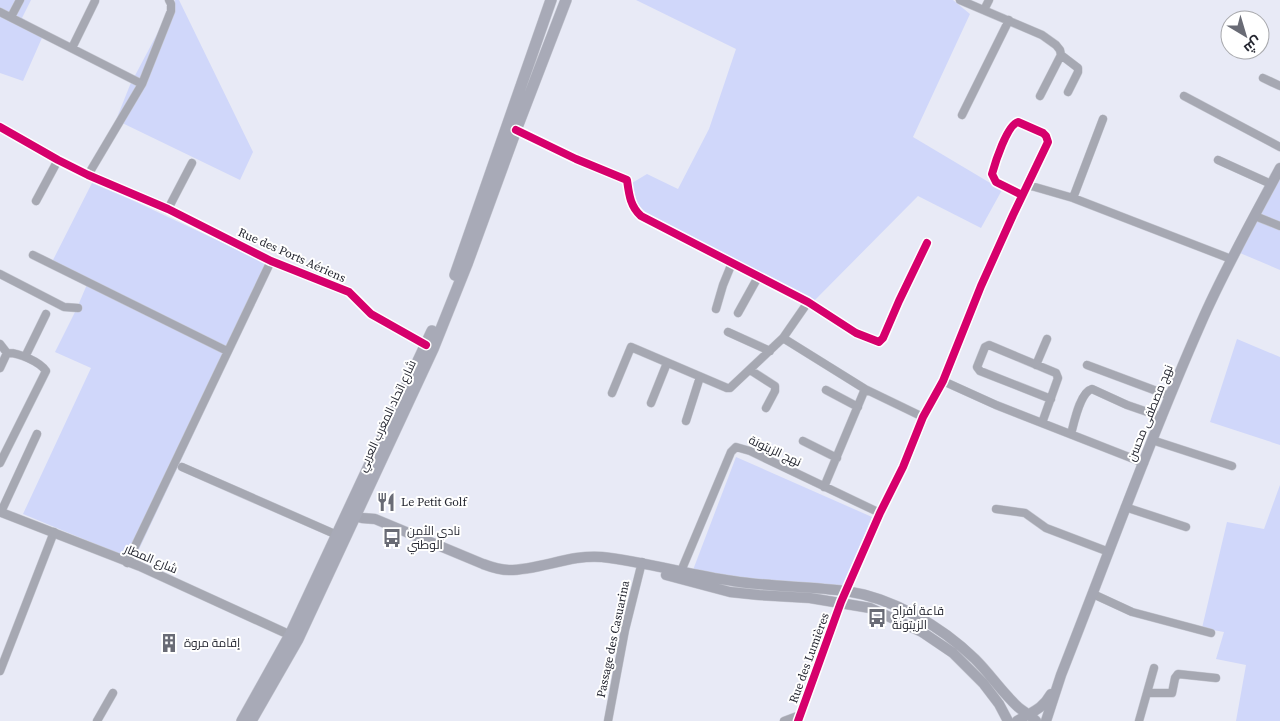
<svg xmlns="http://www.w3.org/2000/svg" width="1280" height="721" font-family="'Source Serif 4',Cairo,serif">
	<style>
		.green { fill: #d0d7fa }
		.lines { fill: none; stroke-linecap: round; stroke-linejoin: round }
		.minor-casing { stroke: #c6c8d2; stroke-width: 9 }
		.tertiary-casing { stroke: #c6c8d2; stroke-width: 10 }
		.secondary-casing { stroke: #c6c8d2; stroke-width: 11 }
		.primary-casing { stroke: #c6c8d2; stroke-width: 12 }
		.minor { stroke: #a6a8b2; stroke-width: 8 }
		.tertiary { stroke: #a6a8b2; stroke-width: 9 }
		.secondary { stroke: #a5a7b3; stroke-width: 10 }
		.primary { stroke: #a8aab7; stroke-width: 11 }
		.cycleway-casing { stroke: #fff; stroke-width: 11 }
		.cycleway { stroke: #d6006c; stroke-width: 8 }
		.labels { text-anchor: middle; stroke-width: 4; stroke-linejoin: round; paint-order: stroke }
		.street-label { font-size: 12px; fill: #242630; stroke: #fff }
		.poi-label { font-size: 12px; fill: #242630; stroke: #fff; text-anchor: start }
	</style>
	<rect width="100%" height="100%" fill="#e8eaf6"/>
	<path class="green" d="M0,0H31L22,18L45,31L23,81L0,73Z
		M175,0H179L253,152L240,180L116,120L130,85Z
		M636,0H953L970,14L913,137L1002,190L981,228L918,196L814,301L647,214L637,203L632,183L647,174L678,189L709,129L736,49Z
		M1280,179V270L1240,253Z
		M92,183L134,201L272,266L134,560L23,514L91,368L55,352L77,308L88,282L52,262Z
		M1237,339L1280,357V445L1210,422Z
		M736,457L872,517L843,587L748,581L693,570Z
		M1280,485V721H1236L1246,665L1216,659L1224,632L1202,628L1227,522L1264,529Z"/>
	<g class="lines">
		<g class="minor-casing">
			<path id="minor" d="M960,0L1042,35L1056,45L1060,50L1061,55L1078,68V72L1068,92
				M984,10L989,0
				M0,12L142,84
				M11,17L20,0
				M72,48L95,1
				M1263,78L1280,86
				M1040,96L1061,55
				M1184,96L1280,147
				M962,115L1009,20
				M0,127L58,160L88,175L168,209L271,261L349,292L371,314L426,345
				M516,130L576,159L627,180C629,194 630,206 641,216L808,302L856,333L879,342L883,338L899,301L927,243
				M1218,160L1271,184
				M88,175L142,84L171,11V4L169,0
				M1028,185L1073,198L1231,259
				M1073,198L1103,119
				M36,201L58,160
				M168,209L192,163
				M1255,216L1280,226
				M33,255L227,351
				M0,274L64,307L78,308
				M716,309L723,285L732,263
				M738,313L758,277
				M728,332L770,351
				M783,338L865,389L923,417
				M0,344L7,353C18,352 40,362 46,371L0,463
				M25,357L46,314
				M1036,365L1047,339
				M1087,365L1170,396
				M0,368L7,353
				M750,370L775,386V391L766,408
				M943,381L996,405L1144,463
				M826,390L858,407
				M612,393L631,347L727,388H730L783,338L808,302
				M651,403L667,363
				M686,421L700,377
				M1042,423L1058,378L1056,373L989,345L985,347L977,367L980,371L1051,399
				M1071,434C1074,423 1080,392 1092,389L1127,405L1162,417
				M1152,440L1232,466
				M803,441L837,458
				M182,467L337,535
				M824,487L865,389
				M1125,507L1186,527
				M996,509L1025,513L1046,528L1109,552
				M1,512L37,434
				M127,563L271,261
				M679,576L731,452L736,447L750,451L880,513
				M1093,594L1132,612L1211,633
				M0,671L54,532
				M1147,693H1172L1175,678L1178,674L1216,678
				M97,721L113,693
				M608,721L625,630L642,562
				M784,721L800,715
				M798,721L841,602L880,513L903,467L923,417L943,381L981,286L1013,215L1048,142L1046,136L1043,133L1018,122C1007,125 995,163 992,174L996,182L1022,195
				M1139,721L1154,668"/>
		</g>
		<g class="tertiary-casing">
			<path id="tertiary" d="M0,512L139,566L290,635"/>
		</g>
		<g class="secondary-casing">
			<path id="secondary" d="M347,514L362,518L375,519L483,564C491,567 500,570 509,570C540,570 571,554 602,557C647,562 689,575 733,581C770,587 808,586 846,591C893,598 941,626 975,659C990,674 1002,692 1018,707C1024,712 1030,715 1036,721
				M666,575L730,592L759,595L810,598L870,608L922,632L953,653L983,683L999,704L1008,721
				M1017,721C1031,712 1042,710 1051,694
				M1046,721L1061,675C1107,558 1150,439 1201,323C1224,270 1253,219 1280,168"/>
		</g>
		<g class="primary-casing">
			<path id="primary" d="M455,275L551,0
				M242,721L290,635L432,331
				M251,721L298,639L433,349L467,264L516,130L566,0"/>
		</g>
		<use href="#minor" class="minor"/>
		<use href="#tertiary" class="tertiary"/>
		<use href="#secondary" class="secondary"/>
		<use href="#primary" class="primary"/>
		<g class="cycleway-casing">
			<path id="cycleway" d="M0,127L58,160L88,175L168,209L271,261L349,292L371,314L426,345
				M516,130L576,159L627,180C629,194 630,206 641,216L808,302L856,333L879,342L883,338L899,301L927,243
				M798,721L841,602L880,513L903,467L923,417L943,381L981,286L1013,215L1048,142L1046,136L1043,133L1018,122C1007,125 995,163 992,174L996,182L1022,195"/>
		</g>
		<use href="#cycleway" class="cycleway"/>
	</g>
	<defs>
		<g id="restaurant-bare" transform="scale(1.5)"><path d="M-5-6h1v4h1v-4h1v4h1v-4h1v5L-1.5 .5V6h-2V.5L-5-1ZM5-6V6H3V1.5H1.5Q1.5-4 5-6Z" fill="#696b75" stroke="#fff" stroke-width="2.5" paint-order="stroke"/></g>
		<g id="bus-bare" transform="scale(1.5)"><path d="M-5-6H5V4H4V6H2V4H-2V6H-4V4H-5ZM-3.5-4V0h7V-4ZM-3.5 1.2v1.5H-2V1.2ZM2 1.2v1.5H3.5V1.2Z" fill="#696b75" stroke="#fff" stroke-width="2.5" paint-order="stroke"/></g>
		<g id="building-bare" transform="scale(1.5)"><path d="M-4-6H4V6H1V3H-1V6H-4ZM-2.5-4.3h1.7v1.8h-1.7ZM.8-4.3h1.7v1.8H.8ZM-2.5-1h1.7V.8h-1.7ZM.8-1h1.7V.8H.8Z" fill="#696b75" stroke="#fff" stroke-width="2.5" paint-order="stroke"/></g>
	</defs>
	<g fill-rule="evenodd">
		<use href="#restaurant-bare" x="386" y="502"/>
		<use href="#bus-bare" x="392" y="538"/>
		<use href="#bus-bare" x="877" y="618"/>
		<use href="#building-bare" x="169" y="643"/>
	</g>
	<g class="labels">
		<g class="street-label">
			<text transform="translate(292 255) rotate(24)" y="4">Rue des Ports Aériens</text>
			<text transform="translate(1150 413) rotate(-68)" y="4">نهج مصطفى محسن</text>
			<text transform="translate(387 416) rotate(-65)" y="4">شارع اتحاد المغرب العربي</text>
			<text transform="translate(775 451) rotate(25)" y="4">نهج الزيتونة</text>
			<text transform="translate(151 559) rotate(23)" y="4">شارع المطار</text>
			<text transform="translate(613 639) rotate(-78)" y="4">Passage des Casuarina</text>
			<text transform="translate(809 658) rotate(-70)" y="4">Rue des Lumières</text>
		</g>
		<g class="poi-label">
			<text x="401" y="506">Le Petit Golf</text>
			<text x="407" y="535">نادي الأمن<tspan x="407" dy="14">الوطني</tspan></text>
			<text x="892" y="615">قاعة أفراح<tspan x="892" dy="14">الزيتونة</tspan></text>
			<text x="184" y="647">إقامة مروة</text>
		</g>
	</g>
	<g transform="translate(1245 35) rotate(142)"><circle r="24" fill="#ffffff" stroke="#a7a8ac"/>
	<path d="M0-4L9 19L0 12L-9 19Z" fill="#696b75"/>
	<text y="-8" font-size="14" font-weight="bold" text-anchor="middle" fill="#242630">ش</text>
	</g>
</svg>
